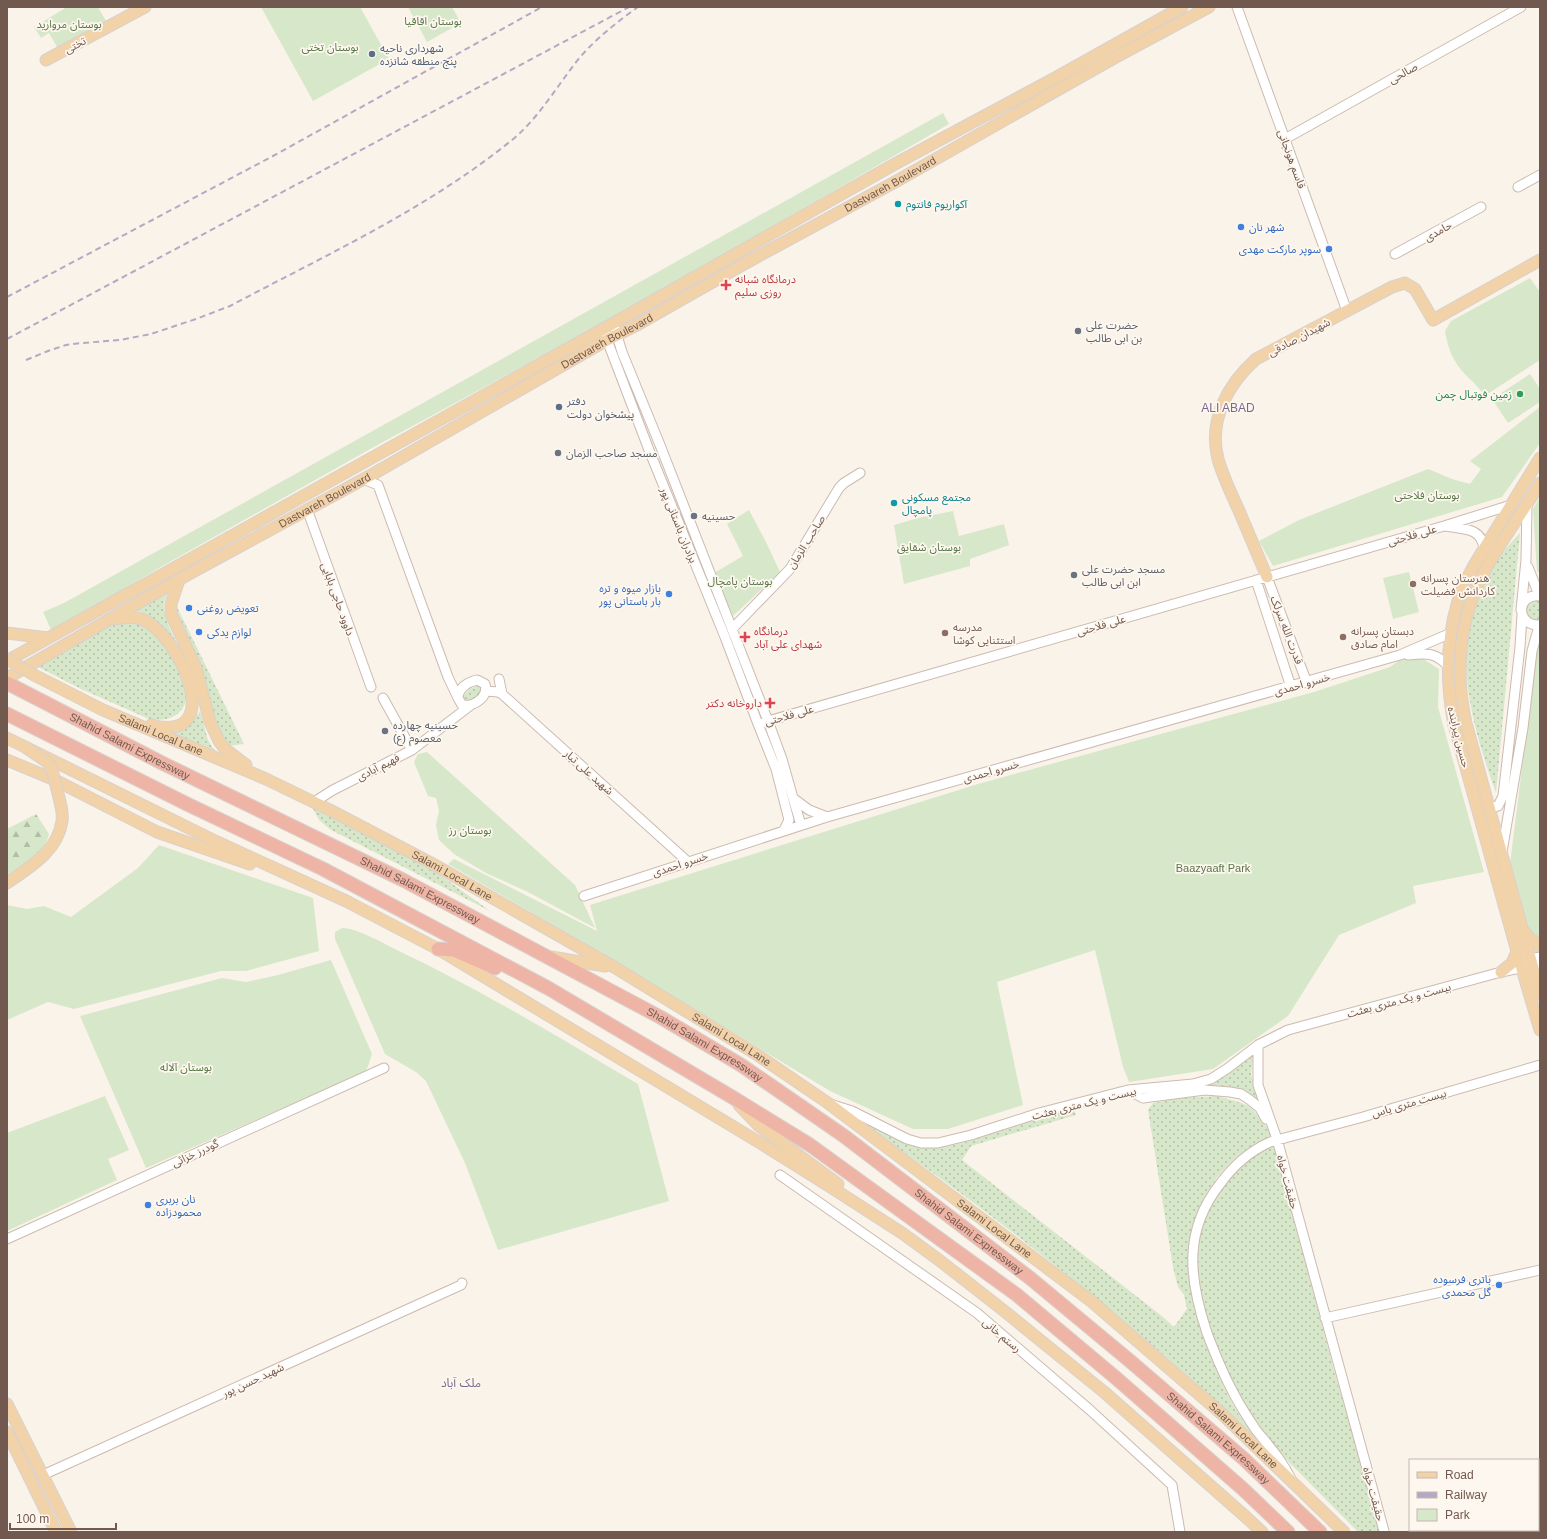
<svg xmlns="http://www.w3.org/2000/svg" width="1547" height="1539" font-family="Arial,'Noto Sans Arabic',sans-serif">
	<style>
		.grass { fill: url(#grass-dots) }
		.forest { fill: url(#forest-firs) }
		.park { fill: #d7e7c9 }
		.lines { fill: none; stroke-linecap: round; stroke-linejoin: round }
		.minor-casing { stroke: #ccbab0; stroke-width: 11 }
		.major-casing { stroke: #d8d1ce; stroke-width: 13 }
		.highway-casing { stroke: #d8d1ce; stroke-width: 15 }
		.minor { stroke: #fff; stroke-width: 9 }
		.major { stroke: #f2d2a9; stroke-width: 11 }
		.highway { stroke: #eeb5a7; stroke-width: 13 }
		.rail { stroke: #b5a8c4; stroke-width: 2; stroke-dasharray: 6 4; stroke-linecap: butt }
		.major-bridge-casing { stroke: #d8d1ce; stroke-width: 13; stroke-linecap: butt }
		.major-bridge { stroke: #f2d2a9; stroke-width: 11 }
		.service-dot { fill: #5c6f8a; stroke: #fdf7ef; stroke-width: 1.5 }
		.culture-dot { fill: #0f9aa8; stroke: #fdf7ef; stroke-width: 1.5 }
		.shop-dot { fill: #3f7fe0; stroke: #fdf7ef; stroke-width: 1.5 }
		.health-dot { fill: #e0444e; stroke: #fdf7ef; stroke-width: 1.5 }
		.worship-dot { fill: #6b7280; stroke: #fdf7ef; stroke-width: 1.5 }
		.leisure-dot { fill: #2e9e5b; stroke: #fdf7ef; stroke-width: 1.5 }
		.education-dot { fill: #8d6e63; stroke: #fdf7ef; stroke-width: 1.5 }
		.labels { text-anchor: middle; stroke-width: 3.5; stroke-linejoin: round; paint-order: stroke }
		.park-label { font-size: 11px; fill: #597748; stroke: #fdf7ef }
		.street-label { font-size: 11px; fill: #72594f; stroke: #fdf7ef }
		.service-label { font-size: 11px; fill: #4e5e75; stroke: #fdf7ef; text-anchor: start }
		.culture-label { font-size: 11px; fill: #0d838f; stroke: #fdf7ef; text-anchor: start }
		.shop-label { font-size: 11px; fill: #366cbe; stroke: #fdf7ef; text-anchor: start }
		.health-label { font-size: 11px; fill: #be3a42; stroke: #fdf7ef; text-anchor: start }
		.worship-label { font-size: 11px; fill: #5b616d; stroke: #fdf7ef; text-anchor: start }
		.leisure-label { font-size: 11px; fill: #27864d; stroke: #fdf7ef; text-anchor: end }
		.education-label { font-size: 11px; fill: #785e54; stroke: #fdf7ef; text-anchor: start }
		.neighbourhood-label { font-size: 12px; fill: #7e678e; stroke: #fdf7ef }
	</style>
	<defs>
		<pattern id="grass-dots" width="8" height="8" patternUnits="userSpaceOnUse"><rect width="8" height="8" fill="#d7e7c9"/><path d="M2 2h.1M6 6h.1" fill="none" stroke="#b3bea6" stroke-width="1.8" stroke-linecap="round"/></pattern>
		<pattern id="forest-firs" width="22" height="20" patternUnits="userSpaceOnUse"><rect width="22" height="20" fill="#d7e7c9"/><path d="M5 1l3.5 6h-7zM16 11l3.5 6h-7z" fill="#b3bea6"/></pattern>
	</defs>
	<rect width="100%" height="100%" fill="#faf3e9"/>
	<path class="grass" d="M1520,533L1496,793C1481,751 1467,707 1466,662C1466,657 1465,650 1466,644C1470,616 1483,580 1500,556C1506,548 1513,540 1520,533Z
		M168,593C165,598 163,603 164,608C165,623 177,642 183,656C169,635 159,623 137,610Z
		M1540,597V624L1528,621L1525,604Z
		M176,602L177,607L244,744L227,746L220,736L174,612Z
		M116,622C125,622 136,621 144,625C160,634 184,670 186,688C190,713 170,723 149,719L79,688L38,667Z
		M479,685L483,687L476,699L465,702L463,697C466,691 473,687 479,685Z
		M200,711L208,740L217,754L168,735C183,731 192,724 200,711Z
		M312,807L417,861L447,880L490,911L331,830L319,820Z
		M1253,1056L1251,1075L1264,1108C1241,1085 1233,1085 1201,1086L1216,1081Z
		M1217,1096C1227,1099 1239,1101 1248,1106C1261,1114 1264,1134 1282,1133C1256,1139 1232,1158 1216,1179C1175,1236 1185,1287 1208,1348C1217,1373 1228,1400 1244,1422C1253,1434 1264,1445 1274,1456C1249,1433 1225,1408 1199,1386C1087,1286 967,1195 844,1110C866,1122 890,1139 915,1146C947,1154 982,1135 1012,1126C1033,1120 1054,1115 1074,1110L1076,1115L971,1146L962,1160L1163,1317L1174,1327L1187,1309L1184,1295L1178,1287L1173,1267L1148,1110L1153,1103L1181,1098Z
		M1274,1145L1335,1374L1382,1532H1358L1278,1451L1254,1420L1234,1387L1221,1358L1212,1334L1198,1288L1197,1250L1200,1233L1205,1218L1214,1199L1236,1172L1252,1156Z"/>
	<path class="forest" d="M36,814L49,834C45,854 23,864 7,875V829Z"/>
	<path class="park" d="M67,7H98L106,21L57,47L49,33L41,38L34,27Z
		M261,7H360L389,59L313,101Z
		M408,7H452L461,23L427,42Z
		M943,113L949,124L643,301L372,448L159,568L61,626L51,630L43,612L64,603Z
		M1530,278L1540,292V360L1486,395C1481,392 1478,387 1473,382C1456,366 1449,355 1445,331L1451,321Z
		M1530,374L1540,389V402L1508,423L1492,399Z
		M1540,407V443L1502,497L1273,566L1259,541L1299,520L1428,469L1452,479L1470,484L1481,469L1470,461Z
		M1540,497V573L1537,571L1533,509Z
		M749,510L766,542L780,572L733,616L714,573L743,556L727,524Z
		M953,511L959,536L1004,524L1009,545L970,559V566L904,584L894,525L918,518Z
		M1409,572L1419,612L1393,619L1383,578Z
		M1540,636V970L1510,864L1538,639Z
		M1401,659H1423L1439,669L1438,707L1484,872L1413,886L1416,903L1339,935L1288,1016L1213,1069L1129,1082L1123,1067L1095,950L997,982L1023,1105L948,1129H913L830,1091L610,958L448,864L454,859L597,931L590,905L978,784L1314,692L1390,667Z
		M427,752L575,885L595,928L528,892L486,873L454,854L439,840L436,825L439,811L436,798L428,796L414,762L418,754Z
		M159,845L313,898L319,951L246,971H221L74,1009L48,1002L7,1020V905L27,909L44,906L71,917L138,868Z
		M342,928C358,928 386,945 401,952C483,991 560,1038 638,1084L669,1201L498,1250L465,1163L426,1081L416,1072L385,1054L335,939V932Z
		M331,960L372,1054L368,1066L365,1072L146,1168L80,1016L222,978L246,982L278,975Z
		M105,1096L129,1150L108,1159L117,1180L7,1231V1133Z"/>
	<g class="lines">
		<g class="minor-casing">
			<path id="minor" d="M1237,7L1347,311
				M1285,139L1521,7
				M1518,187L1540,175
				M1395,254L1481,207
				M615,329L622,352L660,445L768,721L782,759L793,798L809,810L827,817
				M606,333L607,340L649,450L725,637L758,724L776,769L789,820L784,830
				M363,479L378,485L448,677L458,698
				M307,509L371,687
				M1445,526C1462,529 1483,527 1484,550
				M1528,567L1539,595
				M1267,577L1307,683
				M1256,580L1291,687
				M1540,596C1515,593 1516,627 1540,625
				M1521,610L1526,560L1527,505
				M732,629L790,569L839,488L844,483L860,473
				M1408,655C1425,653 1436,652 1448,666
				M499,679L502,694
				M477,680L485,684C489,698 473,707 462,705L458,698C458,688 468,682 477,680Z
				M486,691L498,692L502,694L687,861
				M383,698L412,750
				M758,724L1444,526L1511,505
				M793,798L801,825
				M314,802L333,790L412,750L471,705
				M1488,803L1492,807L1498,806L1503,796L1520,647L1522,615
				M1502,852L1523,728L1532,651L1539,626
				M584,896L827,817L1400,655L1451,633
				M1525,960L1540,957
				M1258,1045V1085L1277,1139L1384,1531
				M1128,1090L1143,1098L1205,1090L1230,1092L1241,1094L1250,1100L1260,1108L1266,1119
				M833,1105L852,1111L907,1139L921,1143H938L971,1135L1039,1113L1128,1090L1193,1084L1211,1079L1228,1068L1258,1045L1288,1030L1501,972L1540,964
				M780,1175L977,1313L1090,1410L1172,1485L1180,1532
				M7,1239L384,1068
				M1325,1318L1540,1270
				M43,1475L461,1285L462,1283
				M1291,1479C1282,1460 1269,1446 1256,1430C1248,1418 1240,1406 1234,1394C1223,1374 1215,1354 1207,1333C1189,1279 1183,1231 1220,1184C1233,1166 1250,1151 1270,1142L1363,1117L1540,1065"/>
		</g>
		<g class="major-casing">
			<g id="major">
				<path d="M46,60L145,7"/>
				<path d="M1540,458C1524,484 1508,510 1492,536C1479,557 1465,578 1458,601C1446,641 1446,684 1454,725L1520,962L1540,1030"/>
				<path d="M1540,483C1522,514 1499,543 1483,574C1459,621 1455,673 1466,723L1540,994"/>
				<path d="M1267,577C1258,556 1249,534 1240,513C1232,495 1223,477 1218,459C1208,420 1228,384 1256,359L1392,287L1405,283L1415,289L1433,320L1540,260"/>
				<path d="M179,580L171,604V614L196,668L210,722L219,741L225,749L246,765"/>
				<path d="M114,619C123,618 132,616 141,619C179,632 229,745 151,725"/>
				<path d="M7,633L48,638"/>
				<path d="M7,661L605,328L893,165L1055,78L1182,7"/>
				<path id="s1" d="M34,675L103,710L266,779L330,810L431,863L614,967L756,1054L828,1103L1091,1301L1222,1414L1344,1532"/>
				<path id="s2" d="M7,678L187,575L373,474L607,340L635,326L744,264L895,182L1114,58L1209,7"/>
				<path d="M7,738L215,841L346,901L438,949L757,1141L829,1186L902,1233L939,1260L1003,1310L1104,1392L1247,1518L1262,1532"/>
				<path d="M7,760L55,780L157,832L250,864"/>
				<path d="M7,883C30,867 58,851 62,821C63,816 62,811 61,806"/>
				<path d="M1524,931L1529,938L1540,945"/>
				<path d="M551,957L605,966"/>
				<path d="M1501,972L1512,963L1517,951"/>
				<path d="M739,1105L759,1126L838,1184"/>
				<path d="M7,1404L71,1532"/>
				<path d="M7,1432L56,1532"/>
			</g>
		</g>
		<g class="highway-casing">
			<g id="highway">
				<path id="s3" d="M7,683L162,763L403,880L660,1017L741,1065L844,1136L1030,1278L1130,1361L1244,1459L1320,1532"/>
				<path d="M7,714L187,804L323,869L548,988L732,1097L810,1145L1017,1295L1116,1378L1243,1489L1288,1532"/>
				<path d="M438,949L454,950L495,968"/>
			</g>
		</g>
		<use href="#minor" class="minor"/>
		<use href="#major" class="major"/>
		<use href="#highway" class="highway"/>
		<path class="rail" d="M7,297L273,156L542,7
			M7,339L629,7
			M26,360L48,351L66,345L82,343L120,340L151,334L196,319L230,306C326,255 427,209 512,140C540,117 558,84 581,56C598,37 617,22 638,7"/>
		<g class="major-bridge-casing">
			<path id="major-bridge" d="M7,659L34,675
				M25,747L47,762L52,769L61,806"/>
		</g>
		<use href="#major-bridge" class="major-bridge"/>
	</g>
	<g class="service-dot">
		<circle cx="372" cy="54" r="4"/>
		<circle cx="559" cy="407" r="4"/>
	</g>
	<g class="culture-dot">
		<circle cx="898" cy="204" r="4"/>
		<circle cx="894" cy="503" r="4"/>
	</g>
	<g class="shop-dot">
		<circle cx="1241" cy="227" r="4"/>
		<circle cx="1329" cy="249" r="4"/>
		<circle cx="669" cy="594" r="4"/>
		<circle cx="189" cy="608" r="4"/>
		<circle cx="199" cy="632" r="4"/>
		<circle cx="148" cy="1205" r="4"/>
		<circle cx="1499" cy="1285" r="4"/>
	</g>
	<g class="health-dot">
		<path d="M724 279h4v4h4v4h-4v4h-4v-4h-4v-4h4z"/>
		<path d="M743 631h4v4h4v4h-4v4h-4v-4h-4v-4h4z"/>
		<path d="M768 697h4v4h4v4h-4v4h-4v-4h-4v-4h4z"/>
	</g>
	<g class="worship-dot">
		<circle cx="1078" cy="331" r="4"/>
		<circle cx="558" cy="453" r="4"/>
		<circle cx="694" cy="516" r="4"/>
		<circle cx="1074" cy="575" r="4"/>
		<circle cx="385" cy="731" r="4"/>
	</g>
	<circle class="leisure-dot" cx="1520" cy="394" r="4"/>
	<g class="education-dot">
		<circle cx="1413" cy="584" r="4"/>
		<circle cx="945" cy="633" r="4"/>
		<circle cx="1343" cy="637" r="4"/>
	</g>
	<g class="labels">
		<g class="park-label">
			<text x="433" y="25">بوستان اقاقیا</text>
			<text x="69" y="28">بوستان مروارید</text>
			<text x="330" y="51">بوستان تختی</text>
			<text x="1427" y="499">بوستان فلاحتی</text>
			<text x="929" y="551">بوستان شقایق</text>
			<text x="740" y="585">بوستان پامچال</text>
			<text x="470" y="834">بوستان رز</text>
			<text x="1213" y="872">Baazyaaft Park</text>
			<text x="186" y="1071">بوستان آلاله</text>
		</g>
		<g class="street-label">
			<text transform="translate(75 45) rotate(-28)" y="4">تختی</text>
			<text transform="translate(1403 73) rotate(-29)" y="4">صالحی</text>
			<text transform="translate(1292 159) rotate(70)" y="4">قاسم هونجانی</text>
			<text dy="4" stroke="none"><textPath href="#s2" startOffset="1012">Dastvareh Boulevard</textPath></text>
			<text transform="translate(1438 231) rotate(-29)" y="4">حامدی</text>
			<text transform="translate(1299 337) rotate(-28)" y="4">شهیدان صادقی</text>
			<text dy="4" stroke="none"><textPath href="#s2" startOffset="688">Dastvareh Boulevard</textPath></text>
			<text dy="4" stroke="none"><textPath href="#s2" startOffset="364">Dastvareh Boulevard</textPath></text>
			<text transform="translate(679 525) rotate(68)" y="4">برادران باستانی پور</text>
			<text transform="translate(1412 535) rotate(-16)" y="4">علی فلاحتی</text>
			<text transform="translate(806 542) rotate(-58)" y="4">صاحب الزمان</text>
			<text transform="translate(338 599) rotate(70)" y="4">داوود حاجی بابایی</text>
			<text transform="translate(1101 625) rotate(-16)" y="4">علی فلاحتی</text>
			<text transform="translate(1287 630) rotate(69)" y="4">قدرت الله سرلک</text>
			<text transform="translate(1302 684) rotate(-16)" y="4">خسرو احمدی</text>
			<text transform="translate(789 715) rotate(-16)" y="4">علی فلاحتی</text>
			<text dy="4" stroke="none"><textPath href="#s1" startOffset="140">Salami Local Lane</textPath></text>
			<text transform="translate(1459 737) rotate(76)" y="4">حسین پیراینده</text>
			<text dy="4" stroke="none"><textPath href="#s3" startOffset="138">Shahid Salami Expressway</textPath></text>
			<text transform="translate(378 767) rotate(-27)" y="4">فهیم آبادی</text>
			<text transform="translate(991 771) rotate(-16)" y="4">خسرو احمدی</text>
			<text transform="translate(589 772) rotate(42)" y="4">شهید علی تبار</text>
			<text transform="translate(680 864) rotate(-18)" y="4">خسرو احمدی</text>
			<text dy="4" stroke="none"><textPath href="#s1" startOffset="464">Salami Local Lane</textPath></text>
			<text dy="4" stroke="none"><textPath href="#s3" startOffset="462">Shahid Salami Expressway</textPath></text>
			<text transform="translate(1399 1000) rotate(-15)" y="4">بیست و یک متری بعثت</text>
			<text dy="4" stroke="none"><textPath href="#s1" startOffset="788">Salami Local Lane</textPath></text>
			<text dy="4" stroke="none"><textPath href="#s3" startOffset="786">Shahid Salami Expressway</textPath></text>
			<text transform="translate(1084 1103) rotate(-14)" y="4">بیست و یک متری بعثت</text>
			<text transform="translate(1409 1103) rotate(-16)" y="4">بیست متری یاس</text>
			<text transform="translate(195 1153) rotate(-25)" y="4">گودرز خزائی</text>
			<text transform="translate(1288 1182) rotate(75)" y="4">حقیقت خواه</text>
			<text dy="4" stroke="none"><textPath href="#s1" startOffset="1112">Salami Local Lane</textPath></text>
			<text dy="4" stroke="none"><textPath href="#s3" startOffset="1110">Shahid Salami Expressway</textPath></text>
			<text transform="translate(1002 1335) rotate(40)" y="4">رستم خانی</text>
			<text transform="translate(253 1380) rotate(-25)" y="4">شهید حسن پور</text>
			<text dy="4" stroke="none"><textPath href="#s1" startOffset="1436">Salami Local Lane</textPath></text>
			<text dy="4" stroke="none"><textPath href="#s3" startOffset="1434">Shahid Salami Expressway</textPath></text>
			<text transform="translate(1374 1494) rotate(75)" y="4">حقیقت خواه</text>
		</g>
		<g class="service-label">
			<text x="380" y="52">شهرداری ناحیه<tspan x="380" dy="13">پنج منطقه شانزده</tspan></text>
			<text x="567" y="405">دفتر<tspan x="567" dy="13">پیشخوان دولت</tspan></text>
		</g>
		<g class="culture-label">
			<text x="906" y="208">آکواریوم فانتوم</text>
			<text x="902" y="501">مجتمع مسکونی<tspan x="902" dy="13">پامچال</tspan></text>
		</g>
		<g class="shop-label">
			<text x="1249" y="231">شهر نان</text>
			<text x="1321" y="253" text-anchor="end">سوپر مارکت مهدی</text>
			<text x="661" y="592" text-anchor="end">بازار میوه و تره<tspan x="661" dy="13">بار باستانی پور</tspan></text>
			<text x="197" y="612">تعویض روغنی</text>
			<text x="207" y="636">لوازم یدکی</text>
			<text x="156" y="1203">نان بربری<tspan x="156" dy="13">محمودزاده</tspan></text>
			<text x="1491" y="1283" text-anchor="end">باتری فرسوده<tspan x="1491" dy="13">گل محمدی</tspan></text>
		</g>
		<g class="health-label">
			<text x="735" y="283">درمانگاه شبانه<tspan x="735" dy="13">روزی سلیم</tspan></text>
			<text x="754" y="635">درمانگاه<tspan x="754" dy="13">شهدای علی آباد</tspan></text>
			<text x="762" y="707" text-anchor="end">داروخانه دکتر</text>
		</g>
		<g class="worship-label">
			<text x="1086" y="329">حضرت علی<tspan x="1086" dy="13">بن ابی طالب</tspan></text>
			<text x="566" y="457">مسجد صاحب الزمان</text>
			<text x="702" y="520">حسینیه</text>
			<text x="1082" y="573">مسجد حضرت علی<tspan x="1082" dy="13">ابن ابی طالب</tspan></text>
			<text x="393" y="729">حسینیه چهارده<tspan x="393" dy="13">معصوم (ع)</tspan></text>
		</g>
		<g class="leisure-label">
			<text x="1512" y="398">زمین فوتبال چمن</text>
		</g>
		<g class="education-label">
			<text x="1421" y="582">هنرستان پسرانه<tspan x="1421" dy="13">کاردانش فضیلت</tspan></text>
			<text x="953" y="631">مدرسه<tspan x="953" dy="13">استثنایی کوشا</tspan></text>
			<text x="1351" y="635">دبستان پسرانه<tspan x="1351" dy="13">امام صادق</tspan></text>
		</g>
		<g class="neighbourhood-label">
			<text x="1228" y="412">ALI ABAD</text>
			<text x="461" y="1387">ملک آباد</text>
		</g>
	</g>
	<rect width="1547" height="1539" fill="none" stroke="#72594f" stroke-width="16"/>
	<rect x="1409" y="1459" width="130" height="72" fill="#fdf7ef" stroke="#c5b8af"/>
	<rect x="1417" y="1472" width="20" height="6" fill="#f2d2a9" stroke="#c5b8af"/>
	<text x="1445" y="1479" font-size="12" fill="#72594f">Road</text>
	<rect x="1417" y="1492" width="20" height="6" fill="#b5a8c4" stroke="#c5b8af"/>
	<text x="1445" y="1499" font-size="12" fill="#72594f">Railway</text>
	<rect x="1417" y="1509" width="20" height="12" fill="#d7e7c9" stroke="#c5b8af"/>
	<text x="1445" y="1519" font-size="12" fill="#72594f">Park</text>
	<path d="M10 1523v6h106v-6" fill="none" stroke="#72594f" stroke-width="2"/>
	<text x="16" y="1523" font-size="12" fill="#72594f" stroke="#fdf7ef" stroke-width="3" paint-order="stroke">100 m</text>
</svg>
